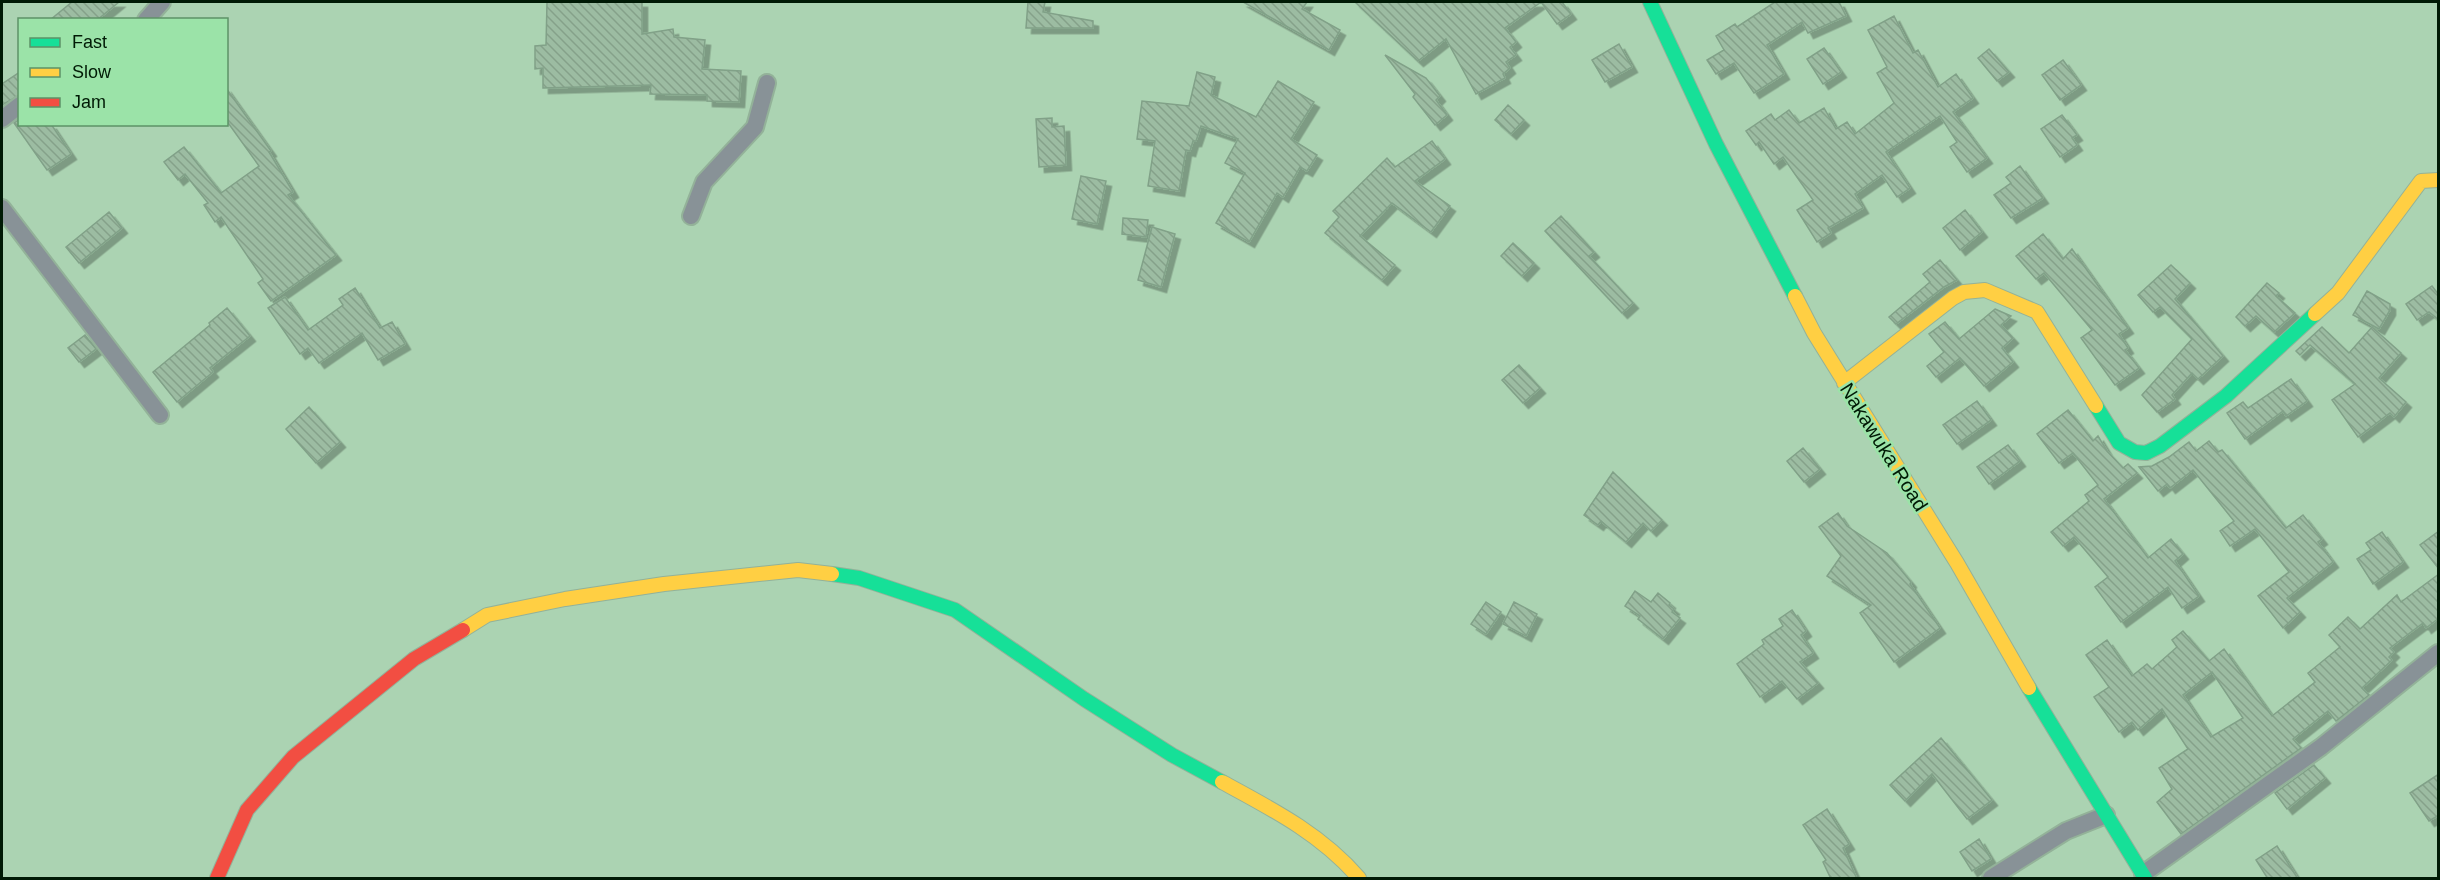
<svg xmlns="http://www.w3.org/2000/svg" width="2440" height="880" font-family="Helvetica,sans-serif">
	<style>
		.building { fill: url(#building-back-hatch); stroke: #81a188; stroke-width: 1.5; fill-rule: evenodd; filter: url(#shadow) }
		.lines { fill: none; stroke-linecap: round; stroke-linejoin: round }
		.street-casing { stroke: #93b299; stroke-width: 20 }
		.fast-casing { stroke: #93b299; stroke-width: 16 }
		.slow-casing { stroke: #93b299; stroke-width: 16 }
		.jam-casing { stroke: #93b299; stroke-width: 16 }
		.street { stroke: #889297; stroke-width: 16 }
		.fast { stroke: #16e098; stroke-width: 14 }
		.slow { stroke: #ffcf43; stroke-width: 14 }
		.jam { stroke: #f24e42; stroke-width: 14 }
		.labels { text-anchor: middle; stroke-width: 5; stroke-linejoin: round; paint-order: stroke }
		.street-label { font-size: 20px; fill: #001a05; stroke: #9be3a8 }
	</style>
	<defs>
		<pattern id="building-back-hatch" width="6" height="6" patternUnits="userSpaceOnUse" patternTransform="scale(1.5)"><rect width="6" height="6" fill="#9cbca2"/><path d="M-1 5l2 2M0 0l6 6M5-1l2 2" fill="none" stroke="#85a18a"/></pattern>
		<filter id="shadow"><feDropShadow dx="5.5" dy="5.5" stdDeviation="0" flood-color="#0004"/></filter>
	</defs>
	<rect width="100%" height="100%" fill="#abd3b2"/>
	<path class="building" d="M72,2H119L97,20H50Z
		M547,2H642V34L673,29L674,37L705,40L702,69L741,71L739,102L707,101V95L650,94L651,85L543,88V68L535,69V46L546,45Z
		M1028,2H1045L1043,12L1093,21V28H1026Z
		M1243,2H1307L1302,9L1340,30L1329,50Z
		M1355,2H1541L1505,28L1516,42L1510,47L1516,55L1506,62L1510,68L1503,74L1505,78L1476,94L1446,39L1418,61Z
		M1541,2H1562L1571,14L1557,24Z
		M1775,2H1839L1846,16L1808,33L1802,22L1767,45L1784,74L1754,93L1734,63L1716,74L1707,60L1724,50L1716,36L1735,24L1737,27Z
		M1894,16L1913,53L1918,50L1938,87L1956,74L1973,98L1953,112L1987,158L1967,172L1950,147L1957,142L1940,116L1886,152L1910,188L1897,197L1882,175L1855,194L1863,208L1828,228L1831,233L1817,242L1797,210L1813,200L1783,157L1774,164L1759,142L1756,145L1746,131L1771,114L1775,120L1789,110L1799,123L1824,108L1836,129L1847,122L1855,134L1894,103L1877,73L1887,67L1868,30Z
		M1619,44L1632,67L1605,82L1592,60Z
		M1824,48L1841,72L1823,84L1807,59Z
		M1989,49L2009,72L1997,81L1978,58Z
		M1385,55L1426,78L1440,96L1436,100L1447,115L1435,125L1413,97L1415,94Z
		M2063,60L2081,85L2060,100L2042,75Z
		M20,72V95L2,105V84Z
		M1197,72L1215,77L1211,95L1256,117L1278,81L1314,102L1291,139L1317,155L1307,171L1300,167L1283,197L1277,193L1249,242L1216,223L1245,173L1225,163L1238,139L1201,126L1196,141H1193L1190,151L1186,150L1179,191L1148,186L1155,141L1137,139L1142,101L1189,106Z
		M226,88L271,151L269,152L293,192L288,195L336,255L271,301L258,283L263,279L221,217L215,222L204,205L208,203L185,174L178,180L164,162L184,147L221,193L259,166L226,120Z
		M1508,105L1524,120L1511,134L1495,120Z
		M2062,115L2077,135L2072,138L2077,145L2060,157L2041,129Z
		M1052,118V127L1064,126L1066,165L1039,167L1036,119Z
		M20,119V124H51L71,154L47,170L14,123Z
		M1432,141L1445,159L1415,181L1450,206L1431,232L1392,203L1360,236L1395,265L1382,280L1325,233L1339,217L1333,211L1387,158L1395,167Z
		M2020,166L2043,198L2011,218L1994,195L2011,183L2006,177Z
		M1081,176L1106,181L1097,224L1072,219Z
		M1965,210L1982,232L1960,250L1943,228Z
		M109,212L122,228L79,263L66,247Z
		M1561,216L1594,252L1589,256L1633,303L1622,313L1545,231Z
		M1123,218L1148,220L1146,237L1122,234Z
		M1152,227L1175,234L1161,287L1138,280Z
		M2043,234L2063,259L2072,249L2128,328L2119,334L2128,348L2125,350L2139,368L2115,385L2081,338L2092,330L2044,273L2036,279L2016,256Z
		M1513,243L1534,263L1522,276L1501,256Z
		M1940,260L1957,280L1944,287L1896,324L1889,317L1930,282L1923,274Z
		M2171,265L2190,283L2175,299L2223,356L2198,379L2192,373L2172,395L2175,399L2157,412L2142,395L2192,339L2160,307L2153,312L2138,295Z
		M2267,283L2279,293L2276,296L2295,313L2274,332L2256,316L2245,326L2236,317Z
		M2432,286L2439,295V320L2429,312L2417,320L2406,304Z
		M355,288L380,328L392,322L405,344L378,360L362,333L319,363L308,348L300,354L268,308L285,297L308,330L343,305L339,299Z
		M2367,291L2390,304V310L2379,329L2353,315Z
		M227,308L250,336L210,368L213,372L177,402L153,372L210,325L209,323Z
		M1995,309L2011,316L2001,325L2013,338L2002,348L2013,362L1984,386L1960,358L1936,377L1927,366L1944,352L1929,334L1945,322L1959,339Z
		M2322,327L2349,353L2372,327L2401,353L2379,378L2406,402L2394,417L2390,413L2358,437L2332,400L2355,384L2310,345L2300,355L2296,351Z
		M85,335L96,349L79,362L68,348Z
		M1519,365L1540,388L1523,403L1502,380Z
		M2291,379L2307,401L2286,416L2283,411L2245,439L2227,413L2243,402L2248,408Z
		M1977,401L1991,420L1957,444L1943,425Z
		M309,407L340,442L316,463L286,429Z
		M2068,410L2093,441L2098,436L2107,451L2123,468L2128,464L2137,473L2104,499L2148,558L2171,539L2183,554L2175,561L2199,596L2182,608L2168,587L2121,622L2095,587L2108,577L2074,537L2063,546L2051,532L2089,501L2085,495L2098,485L2073,453L2059,463L2037,434Z
		M2209,441L2218,452L2222,450L2286,528L2303,515L2322,539L2318,542L2333,562L2287,598L2300,612L2283,628L2258,596L2289,572L2255,529L2230,546L2220,531L2234,521L2193,470L2170,488L2167,484L2158,491L2139,467L2152,466L2169,457L2189,442L2196,451Z
		M2008,445L2020,461L1989,484L1977,467Z
		M1803,448L1820,469L1804,482L1787,461Z
		M1613,472L1662,520L1651,531L1643,523L1626,542L1601,521L1598,525L1584,515Z
		M1838,513L1847,526L1887,553L1911,582L1910,584L1940,628L1894,662L1860,613L1871,605L1827,576L1841,556L1819,527Z
		M2439,531V569L2420,545Z
		M2382,532L2403,562L2373,584L2357,559L2371,550L2366,543Z
		M2439,574V618L2426,628L2423,623L2390,648L2394,652L2389,657L2392,660L2362,688L2369,695L2336,721L2328,711L2293,739L2301,748L2181,834L2157,802L2172,789L2159,768L2188,749L2162,709L2138,730L2132,722L2119,732L2094,697L2109,687L2086,655L2107,640L2132,676L2147,664L2152,669L2177,647L2172,640L2183,631L2209,661L2224,649L2272,716L2315,682L2308,673L2340,647L2329,635L2348,617L2360,629L2397,595L2401,602ZM2212,672L2243,718L2211,737L2183,695Z
		M1635,591L1651,602L1658,593L1670,603L1669,605L1674,609L1672,612L1680,618L1663,639L1638,619L1640,616L1625,606Z
		M1486,602L1501,612L1486,634L1471,624Z
		M1514,602L1537,614L1526,636L1503,624Z
		M1792,610L1806,631L1801,635L1813,653L1800,662L1818,683L1797,699L1782,681L1760,697L1737,664L1764,644L1762,640L1783,626L1779,619Z
		M1941,738L1992,800L1967,819L1932,774L1905,801L1890,785Z
		M2314,765L2325,778L2287,809L2275,793Z
		M2439,774V815L2429,821L2410,793Z
		M1827,809L1849,844L1843,848L1857,879H1831L1823,862L1826,860L1803,825Z
		M1979,839L1991,859L1972,871L1960,852Z
		M2277,846L2298,879H2268L2256,860Z"/>
	<g class="lines">
		<g class="street-casing">
			<path id="street" d="M146,20L162,2
				M2,119L20,105
				M2,208L160,415
				M691,216L704,182L755,127L767,83
				M2143,874L2321,747L2438,653
				M1991,878L2066,831L2106,815"/>
		</g>
		<g class="fast-casing">
			<path id="fast" d="M1650,2L1716,144L1795,296
				M2096,406L2119,443L2135,452L2146,453L2160,446L2226,396L2315,314
				M832,574L859,578L955,610L1084,699L1172,755L1222,782
				M2029,688L2145,878"/>
		</g>
		<g class="slow-casing">
			<path id="slow" d="M1795,296L1814,333L1957,563L2029,688
				M2315,314L2338,293L2421,181L2438,180
				M1844,383L1953,298L1964,292L1985,290L2037,312L2096,406
				M463,630L487,615L565,599L664,584L798,570L832,574
				M1222,782C1272,809 1321,834 1359,878"/>
		</g>
		<g class="jam-casing">
			<path id="jam" d="M217,878L247,810L293,757L414,659L463,630"/>
		</g>
		<use href="#street" class="street"/>
		<use href="#fast" class="fast"/>
		<use href="#slow" class="slow"/>
		<use href="#jam" class="jam"/>
	</g>
	<g class="labels">
		<g class="street-label">
			<text transform="translate(1884 447) rotate(58)" y="7">Nakawuka Road</text>
		</g>
	</g>
	<rect width="2440" height="880" fill="none" stroke="#001a05" stroke-width="6"/>
	<rect x="18" y="18" width="210" height="108" fill="#9be3a8" stroke="#5d9367" stroke-width="1.5"/>
	<rect x="30" y="38" width="30" height="9" fill="#16e098" stroke="#5d9367" stroke-width="1.5"/>
	<text x="72" y="48" font-size="18" fill="#001a05">Fast</text>
	<rect x="30" y="68" width="30" height="9" fill="#ffcf43" stroke="#5d9367" stroke-width="1.5"/>
	<text x="72" y="78" font-size="18" fill="#001a05">Slow</text>
	<rect x="30" y="98" width="30" height="9" fill="#f24e42" stroke="#5d9367" stroke-width="1.5"/>
	<text x="72" y="108" font-size="18" fill="#001a05">Jam</text>
</svg>
